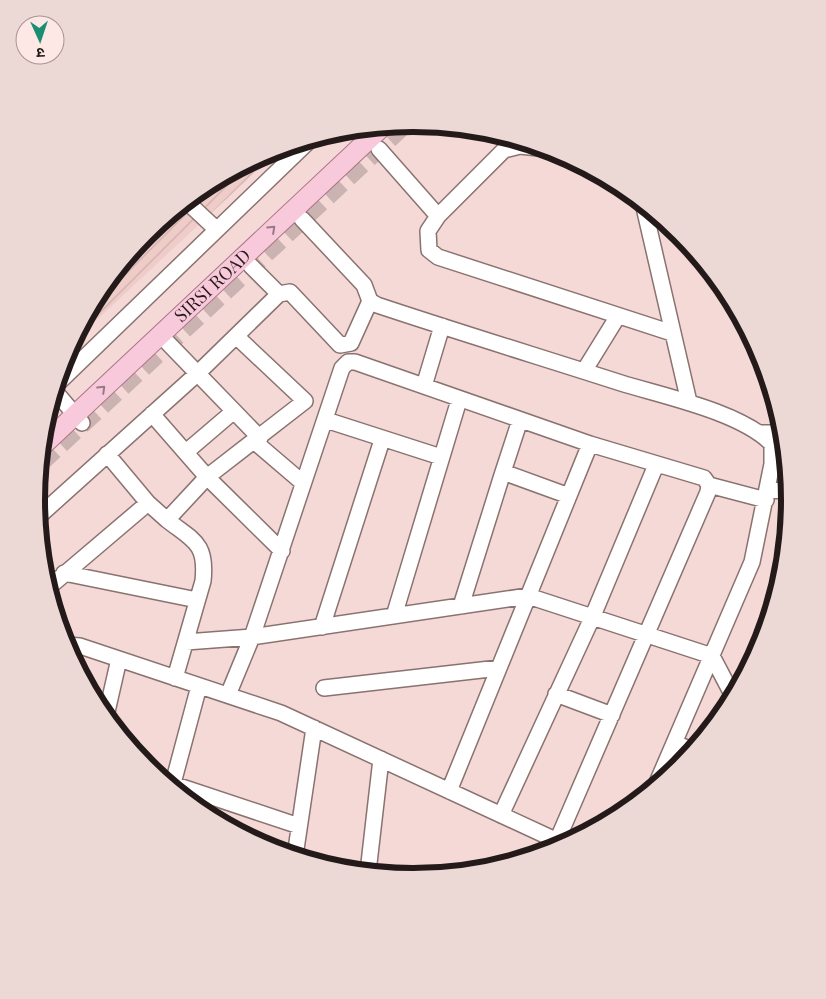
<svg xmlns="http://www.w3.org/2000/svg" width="826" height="999" font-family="'Playfair Display','Noto Sans Devanagari',serif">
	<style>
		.industrial { fill: url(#industrial-furrows) }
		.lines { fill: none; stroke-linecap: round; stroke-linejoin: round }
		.major-tunnel { stroke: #cab3b0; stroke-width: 19; stroke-dasharray: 19 9; stroke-linecap: butt }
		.minor-casing { stroke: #8a7270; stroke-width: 18 }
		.major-casing { stroke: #ab7488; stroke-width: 21 }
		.minor { stroke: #fff; stroke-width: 15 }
		.major { stroke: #f8c9db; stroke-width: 19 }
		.oneway { stroke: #987a84 }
		.labels { text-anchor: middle; stroke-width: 4.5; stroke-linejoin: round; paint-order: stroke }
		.street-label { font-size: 18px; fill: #231a19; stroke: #fde8e5 }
		.rim { fill: none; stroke: #231a19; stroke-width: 6 }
	</style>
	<defs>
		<pattern id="industrial-furrows" width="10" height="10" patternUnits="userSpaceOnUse" patternTransform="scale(1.25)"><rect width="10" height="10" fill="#efccc8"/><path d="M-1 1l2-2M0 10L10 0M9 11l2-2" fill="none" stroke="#cdafab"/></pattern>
	</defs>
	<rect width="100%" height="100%" fill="#f4d9d6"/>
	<path class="industrial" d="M282,147L71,344L100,290L147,233L204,186L269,151Z"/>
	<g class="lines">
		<path class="major-tunnel" d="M40,463L405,124"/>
		<g class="minor-casing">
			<path id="minor" d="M379,149L438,216
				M548,149L520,146L504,150L438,216L428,231L429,250L438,257L672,333
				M186,201L216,229
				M643,203L689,402
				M302,219L364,285L370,301L377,305C458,332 540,357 621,383C663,396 741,412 772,444V464L752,562L656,785
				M279,294L290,292L340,345L351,343L370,301
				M168,343L260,438
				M584,371L618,316
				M56,385L312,138
				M424,386L442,326
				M54,390L82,423
				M152,414L207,477L282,551
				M326,420L441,457
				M761,433H783
				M255,442L303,483
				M186,452L234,411
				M107,454L148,503L167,520L207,477L305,401L237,337
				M503,472L520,420
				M709,485L766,500
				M768,490L789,491
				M38,517L198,373L279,294L251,266
				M167,520C194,541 207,543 203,581L175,678
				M64,573L197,600
				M48,588L148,503
				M461,606L503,472L569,496
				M394,616L459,400
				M322,627L382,440
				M186,642L252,637L528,596L712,656L733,696
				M66,645L80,646L281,713L564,844
				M324,688L499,668
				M556,694L612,715
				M228,695L252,637L342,368L348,362H355L590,444L449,791
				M106,716L119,659
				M674,743L692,750
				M173,784L299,826
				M172,787L199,686
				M501,815L592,618L656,465
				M557,841L708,492L709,485L704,478L590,444
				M295,856L314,728
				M368,872L381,759"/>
		</g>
		<g class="major-casing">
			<g id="major">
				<path id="s1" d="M42,446L383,126"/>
			</g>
		</g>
		<use href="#minor" class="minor"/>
		<use href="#major" class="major"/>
	</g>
	<defs><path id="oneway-chevron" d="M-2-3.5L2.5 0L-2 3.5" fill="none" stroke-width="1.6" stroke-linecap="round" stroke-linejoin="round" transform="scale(1.25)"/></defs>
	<g class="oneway">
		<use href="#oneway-chevron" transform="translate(272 229) rotate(-43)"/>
		<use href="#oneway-chevron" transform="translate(102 389) rotate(-44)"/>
	</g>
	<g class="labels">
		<g class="street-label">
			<text dy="6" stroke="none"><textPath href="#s1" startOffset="234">SIRSI ROAD</textPath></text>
		</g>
	</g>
	<path d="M0 0H826V999H0ZM45 500a368 368 0 1 1 736 0a368 368 0 1 1-736 0Z" fill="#ecd8d5" fill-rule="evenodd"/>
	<path class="rim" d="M45 500a368 368 0 1 1 736 0a368 368 0 1 1-736 0Z"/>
	<g transform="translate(40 40) rotate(177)"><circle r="24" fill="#fde8e5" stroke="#a69693"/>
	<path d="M0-4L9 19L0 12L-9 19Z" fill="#1a8e70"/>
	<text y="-8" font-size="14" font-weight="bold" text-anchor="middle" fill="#231a19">उ</text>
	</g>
</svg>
